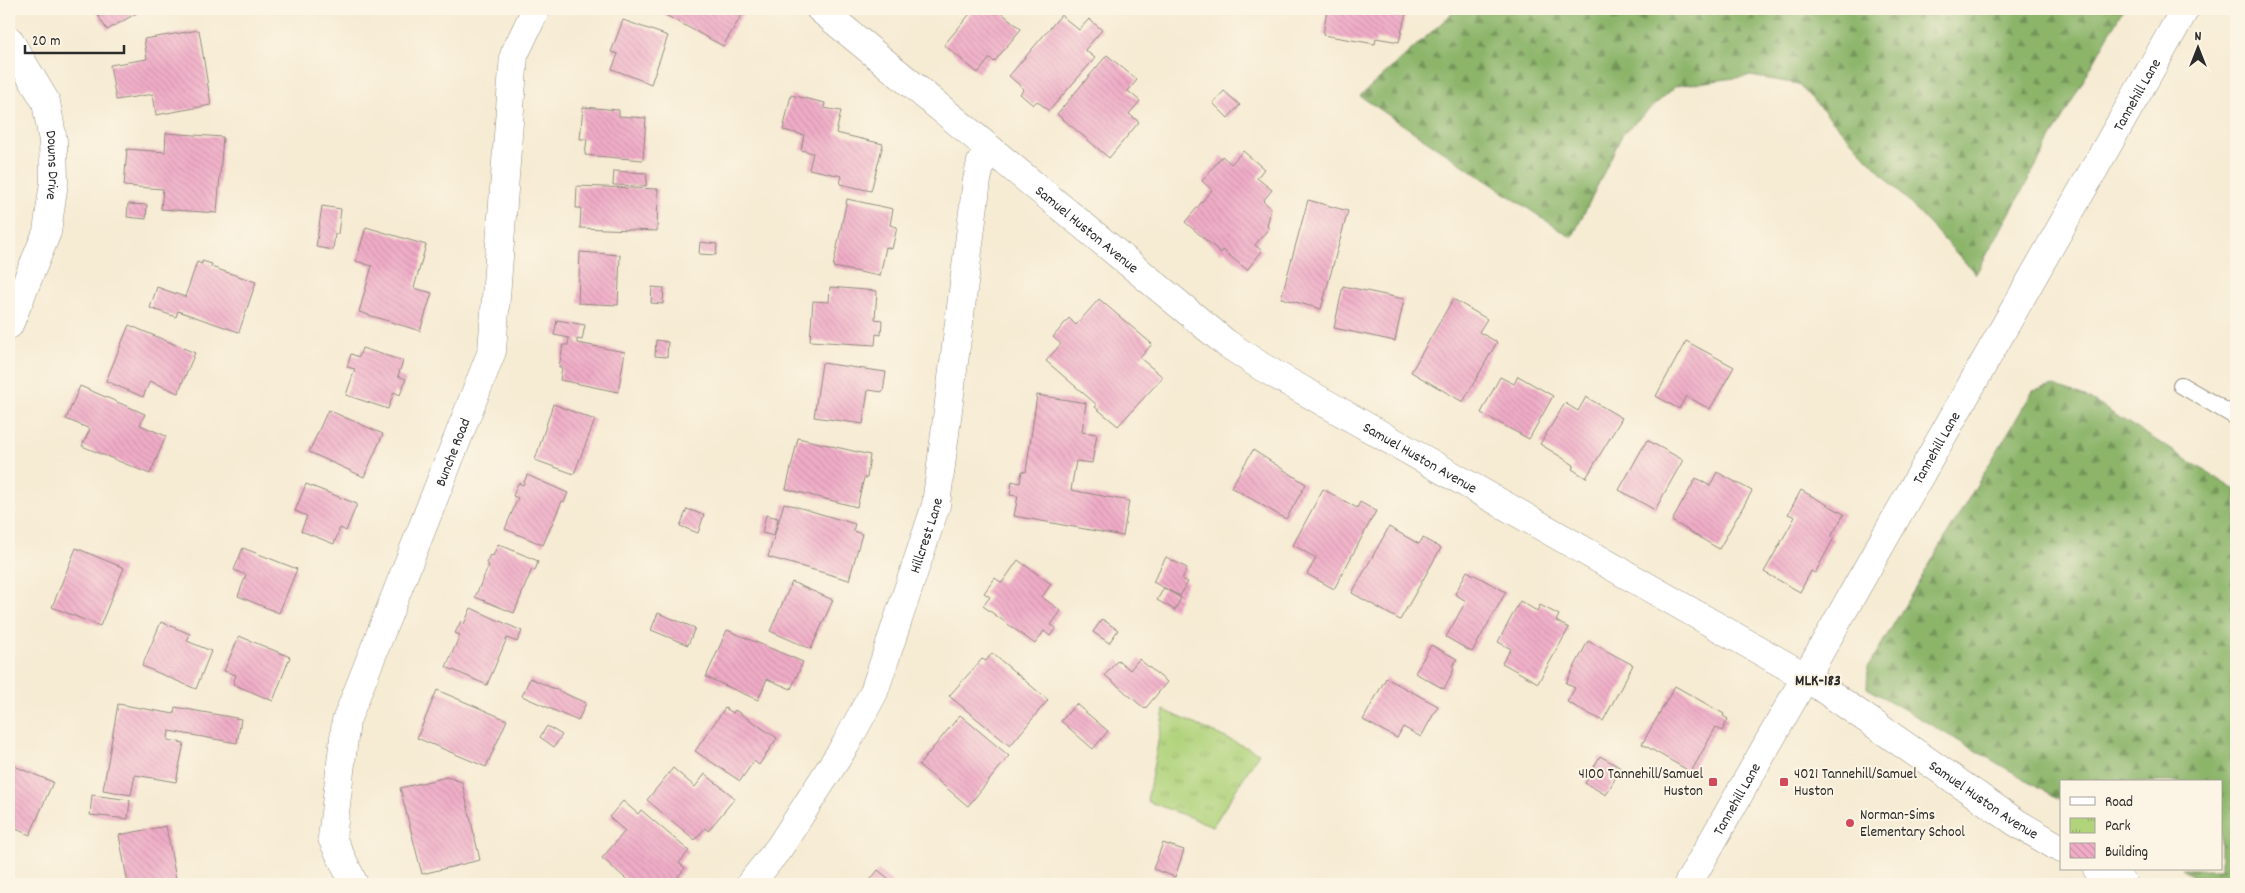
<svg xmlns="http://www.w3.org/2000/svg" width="2245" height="893" font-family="Dekko,sans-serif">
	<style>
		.forest { fill: url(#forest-firs); stroke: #5c704b }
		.park { fill: url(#park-tufts); stroke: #6e7f53 }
		.building { fill: url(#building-back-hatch) }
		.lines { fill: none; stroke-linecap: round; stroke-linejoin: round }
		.lane-casing { stroke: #908b7f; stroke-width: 18 }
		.street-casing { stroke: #908b7f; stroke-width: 29 }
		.lane { stroke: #fff; stroke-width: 16 }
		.street { stroke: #fff; stroke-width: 28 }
		.poi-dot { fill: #d1495b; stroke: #fcf5e5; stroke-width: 2 }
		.labels { text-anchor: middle; stroke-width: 4; stroke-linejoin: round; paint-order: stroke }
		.street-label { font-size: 15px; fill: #2b2b2b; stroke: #fcf5e5 }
		.poi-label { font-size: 15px; fill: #2b2b2b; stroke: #fcf5e5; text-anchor: start }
		.neighbourhood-label { font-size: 16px; font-weight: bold; fill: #2b2b2b; stroke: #fcf5e5 }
	</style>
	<defs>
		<pattern id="forest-firs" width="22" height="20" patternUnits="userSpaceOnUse" patternTransform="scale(1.25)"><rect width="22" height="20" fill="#8cb56b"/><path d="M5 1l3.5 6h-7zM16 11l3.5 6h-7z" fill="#739358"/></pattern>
		<pattern id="park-tufts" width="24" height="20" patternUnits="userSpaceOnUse" patternTransform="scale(1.25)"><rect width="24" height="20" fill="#b0d37b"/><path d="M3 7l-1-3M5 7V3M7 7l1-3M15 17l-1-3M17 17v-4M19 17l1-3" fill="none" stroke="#98b56a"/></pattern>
		<pattern id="building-back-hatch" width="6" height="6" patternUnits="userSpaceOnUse" patternTransform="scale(1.25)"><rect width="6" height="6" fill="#f0acc7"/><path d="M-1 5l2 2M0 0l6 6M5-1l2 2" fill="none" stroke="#ce94ab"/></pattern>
	</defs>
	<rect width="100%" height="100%" fill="#fcf5e5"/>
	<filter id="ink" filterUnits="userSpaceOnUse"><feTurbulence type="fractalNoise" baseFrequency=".02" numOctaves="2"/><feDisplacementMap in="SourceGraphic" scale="10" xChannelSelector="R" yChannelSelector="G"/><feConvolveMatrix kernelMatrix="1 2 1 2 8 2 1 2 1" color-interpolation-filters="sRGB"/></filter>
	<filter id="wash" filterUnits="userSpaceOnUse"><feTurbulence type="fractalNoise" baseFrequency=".0096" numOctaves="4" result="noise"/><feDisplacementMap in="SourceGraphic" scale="20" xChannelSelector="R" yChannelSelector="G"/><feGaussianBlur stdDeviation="1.12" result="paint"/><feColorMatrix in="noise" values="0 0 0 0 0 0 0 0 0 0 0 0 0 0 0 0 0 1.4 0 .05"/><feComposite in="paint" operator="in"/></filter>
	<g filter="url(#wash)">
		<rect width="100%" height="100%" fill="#f6ebd3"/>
		<path class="forest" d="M1457,9H2123L1976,274L1798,84L1750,76L1676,86L1623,133L1572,238L1360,96Z
			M2054,386L2088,398L2236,490V884H2207L2181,869H2221V782H2061V800L1867,688L1868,667L2033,391Z"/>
		<path class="park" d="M1164,710L1259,753L1213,826L1147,801Z"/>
		<g id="blocks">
			<path class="building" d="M97,9H144L107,30L95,10Z
				M660,9H743L745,10L723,46L658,11Z
				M974,9H997L1021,29L994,62L990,58L978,73L944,45Z
				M1327,9H1407L1399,42L1376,38L1375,44L1323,35Z
				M1061,15L1079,30L1089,19L1102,30L1085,50L1095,58L1049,111L1037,101L1033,105L1020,94L1024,89L1009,76Z
				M623,20L668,36L651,84L612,69L618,54L611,52Z
				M199,30L211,105L156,115L153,94L116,100L110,65L147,59L144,39Z
				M1107,55L1137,80L1128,91L1140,101L1129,114L1139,122L1109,158L1057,114Z
				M1224,91L1240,105L1228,118L1213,103Z
				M791,95L825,103L824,108L841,111L836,133L883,144L871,191L840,184L842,176L809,169L813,153L801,150L804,135L783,130Z
				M583,107L619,110V116L646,118L643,160L585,155L587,139H580Z
				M166,133L223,137L217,213L161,209L163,189L124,186L127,149L165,152Z
				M1243,151L1264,169L1257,178L1272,190L1263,201L1271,208L1267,227L1269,228L1255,245L1262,251L1247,270L1223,250L1221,253L1185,222L1212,190L1202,181L1222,156L1231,164Z
				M614,171L647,173L646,186L613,185Z
				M577,186L658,189L657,231L580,228L581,208H576Z
				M847,199L893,209L890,225L897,227L892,249L886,247L880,276L833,267Z
				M1308,200L1348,211L1321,309L1281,298Z
				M128,204L147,205L146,219L127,217Z
				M322,206L341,209L338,234H335L333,250L316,247Z
				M366,227L426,245L414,288L432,293L420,331L359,312L372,266L356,261Z
				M700,242L717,244L716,255L699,254Z
				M580,252L620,255L618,305L578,303Z
				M202,261L212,264L211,267L256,282L239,332L178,311L176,317L150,308L157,287L185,297L197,262L202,264Z
				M1343,286L1404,299L1395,341L1334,328Z
				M652,287L664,288L663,304L651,303Z
				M830,287L877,291L875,319L882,320L881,335L876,334L875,345L810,341L813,301L829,302Z
				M1099,299L1152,344L1140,358L1163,377L1118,426L1095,407L1097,405L1046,361L1061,344L1053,337L1069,318L1076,325Z
				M1453,299L1487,319L1479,332L1497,342L1463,402L1411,372Z
				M557,320L585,325L582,340L577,339V343L625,352L618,392L560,380L562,367H559L563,345H568L569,338L554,335Z
				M129,325L195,353L178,393L150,381L143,397L106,381Z
				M656,340L668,342L667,357L655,356Z
				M1686,341L1734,367L1710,409L1686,396L1679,409L1656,396Z
				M362,348L403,361L398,376L406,379L400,395L394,392L388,409L346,395L355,369L347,367L351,354L359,357Z
				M822,363L886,372L883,392L868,390L863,424L814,417Z
				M1518,376L1553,396L1529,439L1481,413L1500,377L1514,384Z
				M80,386L145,414L140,425L166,436L150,474L82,446L90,429L66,419Z
				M1037,395L1086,403L1082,432L1097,434L1092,463L1076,461L1071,490L1129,501L1123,536L1014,516L1018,496L1010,495L1012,481L1020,483L1022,471L1026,472Z
				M1586,397L1622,418L1586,478L1572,469L1574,465L1540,444L1565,403L1578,411Z
				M553,404L595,420L574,474L535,460Z
				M328,410L383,434L364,477L309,452Z
				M798,438L870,455L867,478H864L857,507L786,489Z
				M1647,440L1683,460L1655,510L1619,490Z
				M1253,450L1306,484L1286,519L1231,487Z
				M1717,472L1752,491L1719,549L1672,521L1696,478L1710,486Z
				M527,475L568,493L564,502L562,501L543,545L505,529L518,498L513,496L518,483L523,485Z
				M306,484L357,504L346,531L340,528L334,544L301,531L307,516L295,511Z
				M1323,489L1357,508L1360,502L1376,511L1334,589L1307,574L1316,558L1293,545Z
				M1801,490L1844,514L1831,537L1834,538L1815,573L1811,571L1800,592L1764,572L1795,517L1788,514Z
				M784,503L855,524L853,531L862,534L849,580L768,557Z
				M687,509L704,515L698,533L680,526Z
				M766,515L778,518L774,536L762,533Z
				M1389,527L1419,544L1423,538L1441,548L1400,620L1352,593Z
				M498,544L538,561L535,571L532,569L514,613L475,597L489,565L486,563L490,555L493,556Z
				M76,548L124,568L100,626L52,607Z
				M243,548L297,569L279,613L238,596L246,575L234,570Z
				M1166,557L1187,568L1182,579L1188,582L1180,596L1153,582Z
				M1018,560L1051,584L1042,597L1061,611L1051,625L1056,628L1050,636L1044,631L1035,644L983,606L990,597L984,593L995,578L1002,583Z
				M1467,571L1506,592L1472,652L1446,637L1466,601L1455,594Z
				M792,582L833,600L811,649L770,631Z
				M1164,588L1181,598L1175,610L1157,600Z
				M1520,601L1537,611L1540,605L1559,615L1556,621L1569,628L1538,683L1502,663L1511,649L1498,642Z
				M471,608L522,631L517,642L507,638L487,685L446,667L460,635L455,633L461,621L464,624Z
				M658,613L695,628L688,645L651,630Z
				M1102,619L1118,630L1109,643L1093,632Z
				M161,622L190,634L187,641L211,651L196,689L142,666Z
				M727,630L803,662L791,689L767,679L758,700L706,677Z
				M239,636L290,657L273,701L233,684L236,675L224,671Z
				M1588,641L1633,665L1603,721L1567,702L1575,688L1566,683Z
				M1431,645L1457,659L1452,667L1454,669L1444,689L1415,673Z
				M992,653L1048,700L1010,746L949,696L982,659L986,661Z
				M1139,659L1167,682L1145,709L1105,675L1118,660L1130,670Z
				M530,678L586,703L578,721L522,696Z
				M1386,678L1438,706L1421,737L1403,727L1397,738L1363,720Z
				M1675,686L1724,714L1723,716L1728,719L1722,731L1716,727L1691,772L1642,744Z
				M437,690L507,720L486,767L417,738Z
				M118,704L174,714L175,707L241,719L237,743L169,731L168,740L184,743L176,782L135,775L131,795L103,790Z
				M1076,704L1108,731L1093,749L1061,721Z
				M725,708L733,713L735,710L777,738L759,765L754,761L740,781L695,751Z
				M960,715L1009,756L968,806L919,765Z
				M547,726L562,735L554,747L540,737Z
				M1600,756L1621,768L1606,795L1585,783Z
				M9,764L53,782L30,835L9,826Z
				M673,768L695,787L705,774L735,798L708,831L705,828L695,840L647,800Z
				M447,777L462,782L480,860L422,874L400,788Z
				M92,795L130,800L128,819L90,815Z
				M623,801L638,814L641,810L689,851L679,863L685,868L672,884L665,882L662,884H632L602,858L625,831L609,817Z
				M166,826L177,884H128L119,835Z
				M1163,843L1184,850L1175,877L1153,869Z
				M878,870L895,884H867Z"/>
		</g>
	</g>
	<g filter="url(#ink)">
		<use href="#blocks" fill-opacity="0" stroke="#908b7f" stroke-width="1"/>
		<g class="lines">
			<g class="lane-casing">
				<path id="lane" d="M2181,385L2236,417"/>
			</g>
			<g class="street-casing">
				<g id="street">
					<path id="s1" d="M820,9L1226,343L1262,367L1806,677L2017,823L2061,849"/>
					<path id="s2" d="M9,40L46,102L53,141L54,182L47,232L9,325"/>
					<path d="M2097,869L2123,884"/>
					<path id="s3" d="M354,884L332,838L346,721L492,351L514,55L536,9"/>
					<path id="s4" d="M750,884L779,848L846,744L874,692L936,505L977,180L981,162L990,149"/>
					<path id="s5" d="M1688,884L2185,9"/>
				</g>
			</g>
			<use href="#lane" class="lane"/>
			<use href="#street" class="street"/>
		</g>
	</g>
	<g class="poi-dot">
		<rect x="1708" y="777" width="10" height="10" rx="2.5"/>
		<rect x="1779" y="777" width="10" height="10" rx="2.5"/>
		<circle cx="1850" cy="823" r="5"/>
	</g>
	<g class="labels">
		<g class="street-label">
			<text dy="5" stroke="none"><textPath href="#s5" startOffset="908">Tannehill Lane</textPath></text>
			<text dy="5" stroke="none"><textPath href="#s2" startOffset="136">Downs Drive</textPath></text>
			<text dy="5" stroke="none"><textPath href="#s1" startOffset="346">Samuel Huston Avenue</textPath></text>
			<text dy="5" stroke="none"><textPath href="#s5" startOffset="502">Tannehill Lane</textPath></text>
			<text dy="5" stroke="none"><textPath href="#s3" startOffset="458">Bunche Road</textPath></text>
			<text dy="5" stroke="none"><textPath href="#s1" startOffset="751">Samuel Huston Avenue</textPath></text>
			<text dy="5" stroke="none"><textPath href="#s4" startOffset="394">Hillcrest Lane</textPath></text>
			<text dy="5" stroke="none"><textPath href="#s5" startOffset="98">Tannehill Lane</textPath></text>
			<text dy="5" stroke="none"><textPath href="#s1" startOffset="1411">Samuel Huston Avenue</textPath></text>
		</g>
		<g class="poi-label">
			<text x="1703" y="778" text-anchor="end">4100 Tannehill/Samuel<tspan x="1703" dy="17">Huston</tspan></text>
			<text x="1794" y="778">4021 Tannehill/Samuel<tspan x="1794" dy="17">Huston</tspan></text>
			<text x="1860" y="819">Norman-Sims<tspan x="1860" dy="17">Elementary School</tspan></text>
		</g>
		<g class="neighbourhood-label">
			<text x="1818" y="685">MLK-183</text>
		</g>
	</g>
	<rect width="2245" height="893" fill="none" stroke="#fcf5e5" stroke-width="30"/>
	<rect x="2060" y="780" width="162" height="90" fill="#fcf5e5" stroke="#a8a49b"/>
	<rect x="2070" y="797" width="25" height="8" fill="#ffffff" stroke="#a8a49b"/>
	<text x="2105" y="806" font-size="15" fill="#2b2b2b">Road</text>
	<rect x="2070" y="818" width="25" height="15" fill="url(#park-tufts)" stroke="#a8a49b"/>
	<text x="2105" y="830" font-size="15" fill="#2b2b2b">Park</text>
	<rect x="2070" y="843" width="25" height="15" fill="url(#building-back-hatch)" stroke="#a8a49b"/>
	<text x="2105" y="856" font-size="15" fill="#2b2b2b">Building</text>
	<g transform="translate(2198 48)" stroke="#fcf5e5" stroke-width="4" paint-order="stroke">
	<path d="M0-4L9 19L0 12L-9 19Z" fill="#2b2b2b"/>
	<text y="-8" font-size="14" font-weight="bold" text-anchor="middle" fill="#2b2b2b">N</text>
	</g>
	<path d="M25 45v8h99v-8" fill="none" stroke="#2b2b2b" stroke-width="2.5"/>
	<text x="32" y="45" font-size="15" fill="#2b2b2b" stroke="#fcf5e5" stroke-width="4" paint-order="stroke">20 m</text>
</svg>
